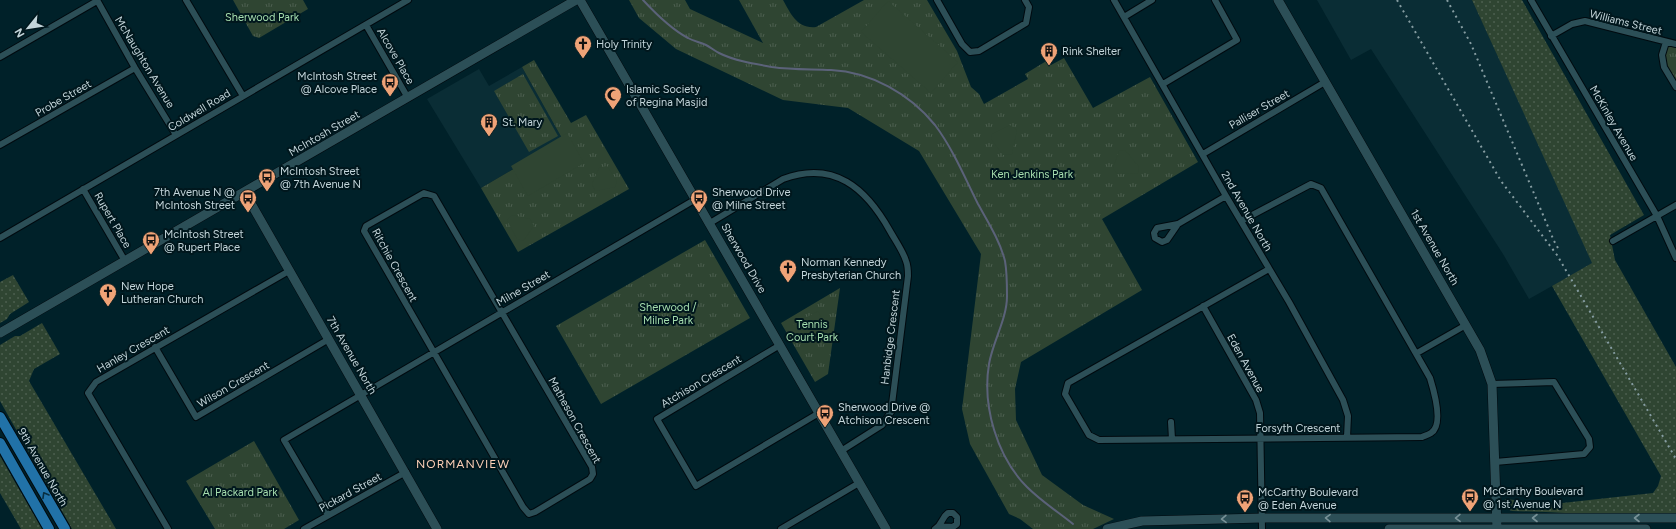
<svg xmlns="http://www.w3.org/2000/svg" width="1676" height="529" font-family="Figtree,sans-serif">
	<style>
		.built { fill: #0a2d35 }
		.grass { fill: url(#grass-dots) }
		.park { fill: url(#park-tufts) }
		.pitch { fill: #2f4532 }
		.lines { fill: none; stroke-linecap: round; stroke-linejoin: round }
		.stream { stroke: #5b6279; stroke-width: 2 }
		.street-casing { stroke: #000a0f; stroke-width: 8 }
		.secondary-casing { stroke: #000a0f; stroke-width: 10 }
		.primary-casing { stroke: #000a0f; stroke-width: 12 }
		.street { stroke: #2c4f57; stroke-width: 6 }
		.secondary { stroke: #2c4f57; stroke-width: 9 }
		.primary { stroke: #2172a8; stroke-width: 10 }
		.rail { stroke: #869da2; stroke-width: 2; stroke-dasharray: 2 4; stroke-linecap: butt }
		.oneway { stroke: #082e40 }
		.oneway2 { stroke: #789298 }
		.labels { text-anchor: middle; stroke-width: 4; stroke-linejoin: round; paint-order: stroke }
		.park-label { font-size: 11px; fill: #a5ddae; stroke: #00171d }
		.street-label { font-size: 11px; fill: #c3d5da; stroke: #00171d }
		.poi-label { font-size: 11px; fill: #c3d5da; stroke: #00171d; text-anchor: start }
		.neighbourhood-label { font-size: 12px; letter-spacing: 1px; fill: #fbcfb7; stroke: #00171d }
	</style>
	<defs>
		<pattern id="grass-dots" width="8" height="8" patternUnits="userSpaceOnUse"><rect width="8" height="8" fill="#2f4532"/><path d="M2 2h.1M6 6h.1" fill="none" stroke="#4c5f4f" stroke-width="1.8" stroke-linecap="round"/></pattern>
		<pattern id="park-tufts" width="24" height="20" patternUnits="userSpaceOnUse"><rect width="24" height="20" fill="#2f4532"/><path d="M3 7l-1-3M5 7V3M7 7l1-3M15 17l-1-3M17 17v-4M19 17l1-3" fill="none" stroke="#4c5f4f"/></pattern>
	</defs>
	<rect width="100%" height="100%" fill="#002129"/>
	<path class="built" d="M1317,0H1472L1593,263L1529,299L1503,254L1371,49L1351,60Z
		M522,67L563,140L481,188L427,99L479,69L489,86Z"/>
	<path class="grass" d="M1472,0H1522L1644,215L1610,235L1615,260L1676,367V516H1623L1546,512L1512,511L1507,509L1505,499L1553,504L1653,493L1658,486L1661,476L1552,286L1592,263Z
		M13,275L29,302L10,314L7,319L0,323V282Z
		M42,323L60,354L34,369L29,381L116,529H72L0,401V345L15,336H20Z
		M0,456L42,529H21L0,493Z"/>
	<path class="park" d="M233,0H303L308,9L259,38L253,36Z
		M629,0H685L690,9L763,43L739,0H783C791,14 797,29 816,27L864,0H927L957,51L971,87L979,94L984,104L1028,79L1025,74L1048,60L1051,65L1064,58L1093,108L1150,77L1198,162L1102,219L1142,290L1021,362L1015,389L1016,420L1042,475L1083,505L1114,519L1093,529H1033L1020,519L1009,514L970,444L962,409L981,254L919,151L848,108L783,100L676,49L639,18Z
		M1666,42L1676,44V87L1662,55Z
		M534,60L571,123L586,115L629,189L518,252L481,188L563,140L522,67Z
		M523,74L558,136L529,152L494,91Z
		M705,240L750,318L601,404L556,326Z
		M840,288L828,374L815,382L781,323Z
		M254,441L299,520L284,529H215L186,481Z"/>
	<path class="pitch" d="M888,1L958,62L931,93L861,32Z
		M1010,125L1017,130L1012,154L1003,155L991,139L992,134Z
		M567,133L584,163L528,196L511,166Z
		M1125,150L1139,167L1138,173L1117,174L1113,168L1119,151Z
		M607,166L617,181L615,187L595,191L592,184L599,168Z
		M512,215L530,219L534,226L523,241L517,239L507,220Z
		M818,311L829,330L803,346L791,326Z"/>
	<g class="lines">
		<path class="stream" d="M643,0C656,14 671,29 688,38C693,41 700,42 706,45C710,47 715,51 719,53C735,61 755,64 772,67C792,70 811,69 831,70C871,72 910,94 935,125C953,149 965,178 978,204C988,222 1000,241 1005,261C1007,272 1007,285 1007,296C1007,319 993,341 989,364C982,406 997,457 1027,487C1041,501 1058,512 1073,524"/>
		<g class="street-casing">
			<path id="street" d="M97,0L135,68L176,135
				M186,0L243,96
				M937,0L962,44L970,52L979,51L1026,23L1029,7L1025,0
				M1114,0L1226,196L1289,302L1343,400L1348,416L1347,437
				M1531,0L1657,216L1676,258
				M1124,17L1152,0
				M366,25L408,98
				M1551,36L1572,24L1585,21L1676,44
				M1666,42L1662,55L1664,67L1676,87
				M0,57L97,1
				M1163,84L1237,40L1215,0
				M0,145L135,68
				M1203,154L1325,82
				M83,189L125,261
				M424,193L434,196L592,467L593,474L590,479L535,512L529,514L523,507L364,231L366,226Z
				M1241,221L1311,184L1321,188L1430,378C1434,391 1444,425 1431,433C1428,435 1424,436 1422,437L1099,440L1089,435L1065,394L1068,383L1269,269
				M710,223L783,179C834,160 866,188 890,231C895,240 903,251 906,261C908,266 908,271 908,276L891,412L882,425L841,451
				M1178,224L1167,240L1162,242L1155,238L1154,233L1157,228L1178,224L1226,196
				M0,238L408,0
				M1613,241L1676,205
				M1203,306L1256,400L1260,413L1262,529
				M780,345L657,419L696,486L819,413
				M155,347L196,417L329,339
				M1417,353L1466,325
				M1492,384L1554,382L1589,439L1590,447L1584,454L1495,462
				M1171,422L1172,439
				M328,515L284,440L696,199
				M168,529L88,393L96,382L289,271
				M304,529L406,472
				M781,529L859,483
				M935,529C943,524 941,518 948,513H953L957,517V524L953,527L940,526"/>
		</g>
		<g class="secondary-casing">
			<path id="secondary" d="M580,0L886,529
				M1278,0L1480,350L1492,384L1497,529
				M245,193L437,529
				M0,333L576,0
				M1107,529L1142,521L1263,518H1676
				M1389,529H1646"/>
		</g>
		<g class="primary-casing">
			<path id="primary" d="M0,417L65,529
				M0,443L49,529"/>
		</g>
		<use href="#street" class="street"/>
		<use href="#secondary" class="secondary"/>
		<use href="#primary" class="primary"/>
		<path class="rail" d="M1397,0L1501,181L1557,255L1676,459
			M1447,0L1471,44L1554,241L1559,250"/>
	</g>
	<defs><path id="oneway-chevron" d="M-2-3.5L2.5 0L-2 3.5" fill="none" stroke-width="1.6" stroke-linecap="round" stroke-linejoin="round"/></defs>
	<use class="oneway" href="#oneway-chevron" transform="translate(45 495) rotate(-120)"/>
	<g class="oneway2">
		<use href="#oneway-chevron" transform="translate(1328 518) rotate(-179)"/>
		<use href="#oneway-chevron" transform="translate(1458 518) rotate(179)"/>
		<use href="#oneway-chevron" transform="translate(1535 518) rotate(180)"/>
		<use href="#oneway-chevron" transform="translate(1637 518) rotate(-180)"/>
		<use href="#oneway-chevron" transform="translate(1224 519) rotate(179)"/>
	</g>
	<defs>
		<g id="church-pin" transform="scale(0.9)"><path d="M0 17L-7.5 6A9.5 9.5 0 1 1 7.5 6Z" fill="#efa377" stroke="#00171d"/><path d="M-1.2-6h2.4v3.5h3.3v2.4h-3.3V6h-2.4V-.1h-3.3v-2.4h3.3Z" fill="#111"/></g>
		<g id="building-pin" transform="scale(0.9)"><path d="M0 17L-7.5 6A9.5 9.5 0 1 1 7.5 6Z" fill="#efa377" stroke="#00171d"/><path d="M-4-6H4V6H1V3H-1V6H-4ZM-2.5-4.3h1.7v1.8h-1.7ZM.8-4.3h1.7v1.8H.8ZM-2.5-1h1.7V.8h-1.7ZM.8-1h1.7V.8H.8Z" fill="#111"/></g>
		<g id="bus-pin" transform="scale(0.9)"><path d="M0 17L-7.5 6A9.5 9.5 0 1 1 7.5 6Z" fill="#efa377" stroke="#00171d"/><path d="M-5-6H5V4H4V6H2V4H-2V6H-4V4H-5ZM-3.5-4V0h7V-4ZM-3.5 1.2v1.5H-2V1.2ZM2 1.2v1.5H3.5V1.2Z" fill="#111"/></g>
		<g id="mosque-pin" transform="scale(0.9)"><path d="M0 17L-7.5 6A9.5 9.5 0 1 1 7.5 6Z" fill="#efa377" stroke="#00171d"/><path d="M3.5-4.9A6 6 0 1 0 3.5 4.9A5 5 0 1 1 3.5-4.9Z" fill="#111"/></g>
	</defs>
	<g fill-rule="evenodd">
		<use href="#church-pin" x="583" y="44"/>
		<use href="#building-pin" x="1049" y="51"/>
		<use href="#bus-pin" x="390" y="82"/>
		<use href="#mosque-pin" x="613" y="95"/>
		<use href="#building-pin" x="489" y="122"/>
		<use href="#bus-pin" x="267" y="177"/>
		<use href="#bus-pin" x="248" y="198"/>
		<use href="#bus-pin" x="699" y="198"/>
		<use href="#bus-pin" x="151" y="240"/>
		<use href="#church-pin" x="788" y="268"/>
		<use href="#church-pin" x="108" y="292"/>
		<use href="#bus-pin" x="825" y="413"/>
		<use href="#bus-pin" x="1470" y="497"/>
		<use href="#bus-pin" x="1245" y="498"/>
	</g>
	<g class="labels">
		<g class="park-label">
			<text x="262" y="21">Sherwood Park</text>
			<text x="1032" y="178">Ken Jenkins Park</text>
			<text x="668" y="311">Sherwood /<tspan x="668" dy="13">Milne Park</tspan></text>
			<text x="812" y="328">Tennis<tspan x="812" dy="13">Court Park</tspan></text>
			<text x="240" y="496">Al Packard Park</text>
		</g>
		<g class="street-label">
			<text transform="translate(1626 22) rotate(14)" y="4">Williams Street</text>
			<text transform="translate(396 56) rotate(60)" y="4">Alcove Place</text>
			<text transform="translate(145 62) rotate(59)" y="4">McNaughton Avenue</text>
			<text transform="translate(63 98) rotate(-30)" y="4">Probe Street</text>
			<text transform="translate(1259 109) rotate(-30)" y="4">Palliser Street</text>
			<text transform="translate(199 110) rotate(-31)" y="4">Coldwell Road</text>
			<text transform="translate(1614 123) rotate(60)" y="4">McKinley Avenue</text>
			<text transform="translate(324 133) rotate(-30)" y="4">McIntosh Street</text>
			<text transform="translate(1247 211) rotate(60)" y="4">2nd Avenue North</text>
			<text transform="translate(113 220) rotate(60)" y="4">Rupert Place</text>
			<text transform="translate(1435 247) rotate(60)" y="4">1st Avenue North</text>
			<text transform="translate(744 258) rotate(60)" y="4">Sherwood Drive</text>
			<text transform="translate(395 265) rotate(61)" y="4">Ritchie Crescent</text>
			<text transform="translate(523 288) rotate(-30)" y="4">Milne Street</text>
			<text transform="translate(890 337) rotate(-83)" y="4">Hanbidge Crescent</text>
			<text transform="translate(133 349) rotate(-30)" y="4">Hanley Crescent</text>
			<text transform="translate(352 355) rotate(60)" y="4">7th Avenue North</text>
			<text transform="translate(1246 363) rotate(61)" y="4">Eden Avenue</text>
			<text transform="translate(701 381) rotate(-31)" y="4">Atchison Crescent</text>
			<text transform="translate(233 384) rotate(-30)" y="4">Wilson Crescent</text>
			<text transform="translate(575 420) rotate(61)" y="4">Matheson Crescent</text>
			<text x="1298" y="432">Forsyth Crescent</text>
			<text transform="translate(43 467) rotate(60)" y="4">9th Avenue North</text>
			<text transform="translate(350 492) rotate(-29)" y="4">Pickard Street</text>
		</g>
		<g class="poi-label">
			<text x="596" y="48">Holy Trinity</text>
			<text x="1062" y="55">Rink Shelter</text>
			<text x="377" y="80" text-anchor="end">McIntosh Street<tspan x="377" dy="13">@ Alcove Place</tspan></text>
			<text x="626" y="93">Islamic Society<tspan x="626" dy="13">of Regina Masjid</tspan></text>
			<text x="502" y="126">St. Mary</text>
			<text x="280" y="175">McIntosh Street<tspan x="280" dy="13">@ 7th Avenue N</tspan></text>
			<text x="235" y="196" text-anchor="end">7th Avenue N @<tspan x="235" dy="13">McIntosh Street</tspan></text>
			<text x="712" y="196">Sherwood Drive<tspan x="712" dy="13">@ Milne Street</tspan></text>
			<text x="164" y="238">McIntosh Street<tspan x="164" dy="13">@ Rupert Place</tspan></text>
			<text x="801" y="266">Norman Kennedy<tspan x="801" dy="13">Presbyterian Church</tspan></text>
			<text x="121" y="290">New Hope<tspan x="121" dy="13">Lutheran Church</tspan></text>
			<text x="838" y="411">Sherwood Drive @<tspan x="838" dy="13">Atchison Crescent</tspan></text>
			<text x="1483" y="495">McCarthy Boulevard<tspan x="1483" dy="13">@ 1st Avenue N</tspan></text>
			<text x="1258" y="496">McCarthy Boulevard<tspan x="1258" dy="13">@ Eden Avenue</tspan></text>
		</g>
		<g class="neighbourhood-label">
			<text x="463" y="468">NORMANVIEW</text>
		</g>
	</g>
	<g transform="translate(28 28) rotate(240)" stroke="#00171d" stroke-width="3" paint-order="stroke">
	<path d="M0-3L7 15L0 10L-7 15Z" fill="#c3d5da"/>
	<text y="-6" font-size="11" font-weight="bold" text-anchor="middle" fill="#c3d5da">N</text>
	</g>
</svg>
